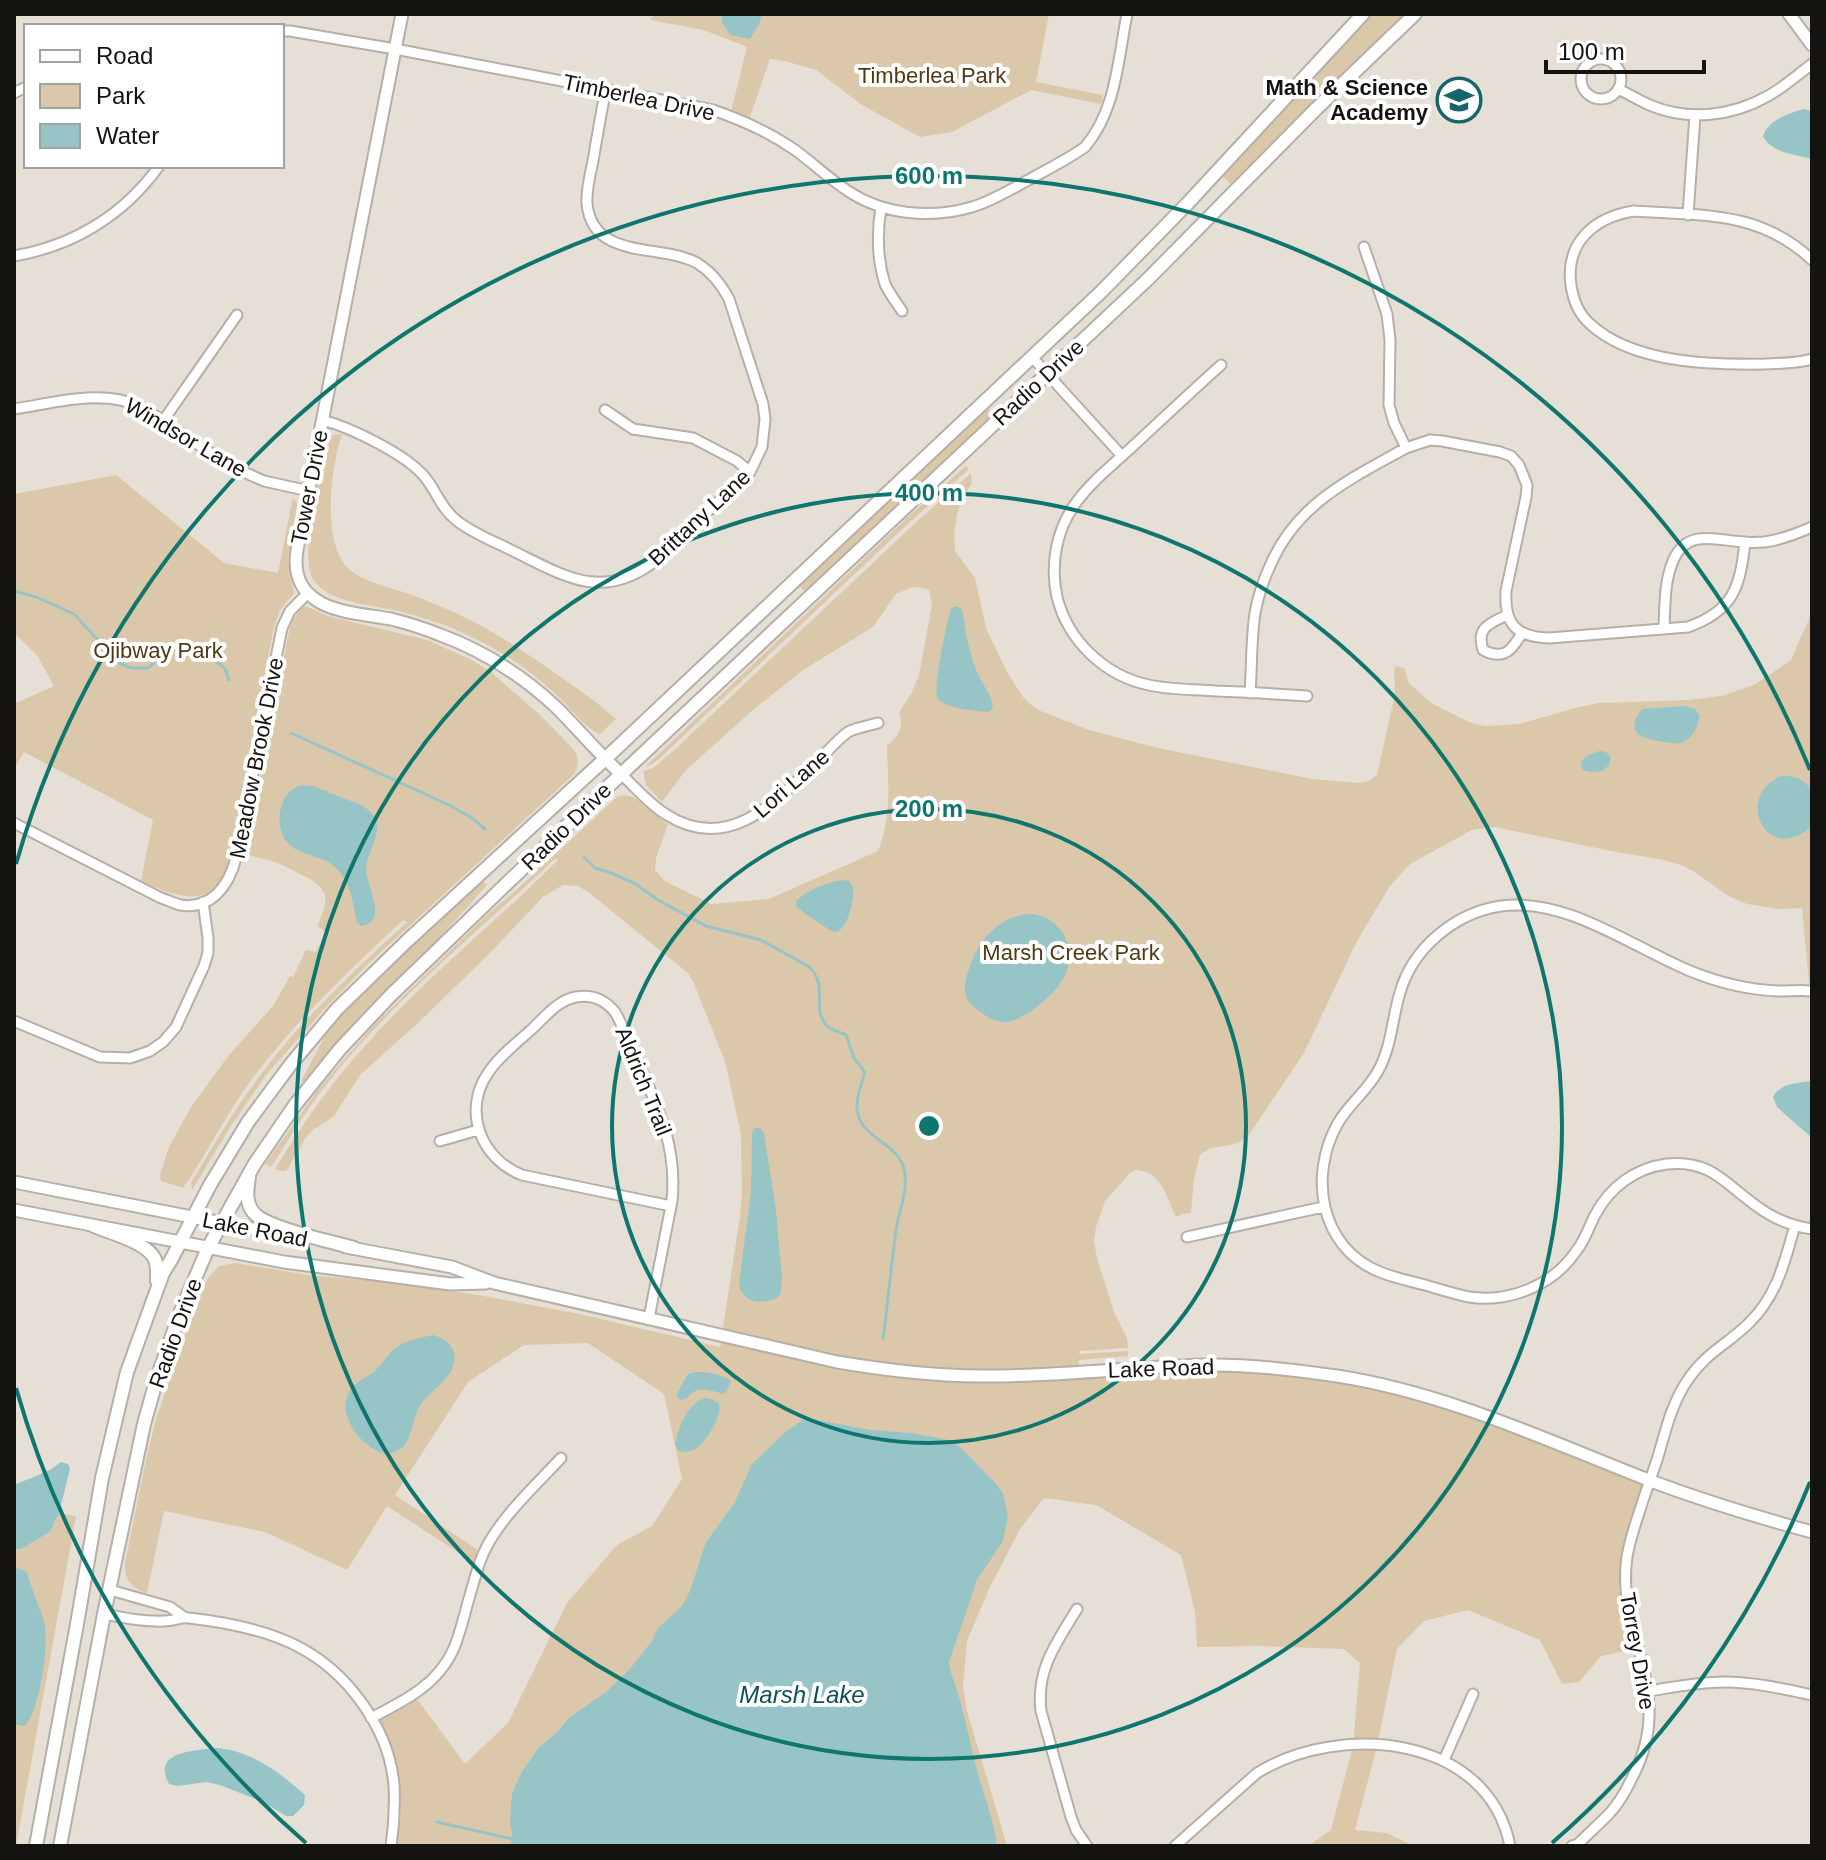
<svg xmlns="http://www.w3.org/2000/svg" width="1826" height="1860" font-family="Arial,sans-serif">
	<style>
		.green { fill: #dbc8aa }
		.water { fill: #97c4c7 }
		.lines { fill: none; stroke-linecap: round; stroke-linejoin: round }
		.stream { stroke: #97c4c7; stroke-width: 3 }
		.minor-casing { stroke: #b5afa7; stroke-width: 13 }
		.tertiary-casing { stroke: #b5afa7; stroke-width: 15 }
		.secondary-casing { stroke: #b5afa7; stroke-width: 16 }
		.minor { stroke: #fff; stroke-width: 9 }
		.tertiary { stroke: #fff; stroke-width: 11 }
		.secondary { stroke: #fff; stroke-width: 12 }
		.ring { fill: none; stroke: #0f766e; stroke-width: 4 }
		.labels { text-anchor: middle; stroke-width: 8; stroke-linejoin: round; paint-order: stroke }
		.park-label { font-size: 22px; fill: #503a13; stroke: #fff }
		.poi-label { font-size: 22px; font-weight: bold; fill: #151310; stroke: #fff; text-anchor: end }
		.street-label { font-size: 22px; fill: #151310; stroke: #fff }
		.water-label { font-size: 24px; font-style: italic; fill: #0e5055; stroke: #fff }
		.centre { fill: #0f766e; stroke: #fff; stroke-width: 4 }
		.ring-label { font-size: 24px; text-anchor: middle; font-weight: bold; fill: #0f766e; stroke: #fff; stroke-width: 8; stroke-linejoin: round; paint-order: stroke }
	</style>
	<rect width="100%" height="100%" fill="#e5dfd6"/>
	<path class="green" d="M655,14H1049L1036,82L1103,95L1101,104L1031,90L952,132L920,137L862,105L816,70L785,61L770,59L748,123L730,116L747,47L704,30L650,20Z
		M1373,14H1404L1339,76L1232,185L1222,176Z
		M988,408L994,414L805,591L799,585Z
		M337,434H342C331,468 322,535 345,565C357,581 393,588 412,595C431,602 450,610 468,619C498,634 525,652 552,671C574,686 596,701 616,719L600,734C585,729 565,701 551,690C524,665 493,646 459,631C440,623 421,617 402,612C376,605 328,604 313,579C298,556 322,470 327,442L331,436Z
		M966,466L969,469L898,533L660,758L651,765L645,767L912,513Z
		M971,473L972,483L964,495L957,514L954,534L955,551L975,578L986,628L1007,672L1023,697L1030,704L1038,710L1089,730L1158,748L1312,779L1357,783L1369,781L1377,775L1394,699L1395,686L1394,671L1396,666L1404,668L1409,683L1431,703L1471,723L1485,726L1520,724L1575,708L1599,703L1689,700L1722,696L1756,684L1791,660L1810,617L1812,606V984H1809L1802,908L1778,909L1747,904L1730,897L1693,871L1681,865L1664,860L1611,851L1495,827L1472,830L1410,864L1390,886L1357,941L1304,1053L1248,1136C1233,1151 1215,1141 1200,1155L1194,1179L1191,1213L1182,1214L1176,1217C1167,1198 1161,1171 1136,1170L1130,1173L1105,1201L1096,1227L1094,1241L1097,1258L1114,1312L1127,1338L1128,1348L1080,1351L1079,1354L1128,1351V1356L1079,1360L1078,1372L1278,1369L1458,1405L1650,1480L1625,1574L1639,1648L1601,1656L1579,1682L1562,1684L1540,1640L1468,1610L1424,1621L1397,1649L1377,1746L1355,1830L1387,1833L1413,1846H1308L1331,1830L1353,1746L1360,1663L1344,1649L1256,1646L1197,1647L1195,1612L1181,1555L1096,1505L1044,1498L1020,1529L989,1589L967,1641L963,1686L967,1711L1007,1846H391L394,1783L371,1718L414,1695L465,1764L508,1723L567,1603L617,1545L652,1526L682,1479L664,1394L588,1343L524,1345L468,1382L395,1495L478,1550L473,1562L387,1506L347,1570L265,1532L164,1511L147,1593C131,1588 124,1580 125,1563L145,1464L156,1419L189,1324L208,1278L219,1266L235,1263L315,1276L380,1281L478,1295L575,1313L720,1347L740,1216L742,1193L741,1134L725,1061L694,984L688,973L588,892L578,886L563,885L543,897L491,952L419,1022L360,1075L334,1116L313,1130L306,1137L287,1170L283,1171L275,1169C302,1125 330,1084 365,1046C424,979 495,923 558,860L556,858C482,928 402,993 337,1071C312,1101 292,1134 271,1167L265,1164L320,1087L376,1023L488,914L522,885L618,796C637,791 651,814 668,824L656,858L655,870L665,881L711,904L769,899L878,851C892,818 888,780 887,745C899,737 904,726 899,713L912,692L919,675L932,605L929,590L920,587L910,588L896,594L873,627L803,670L754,709L686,770L662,802L646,785L643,771L653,768L671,753L910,528Z
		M116,475L224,563L278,573L293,497L297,504L288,559L294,593L280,610L274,627L227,866C213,913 172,895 141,881L153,820L24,752L14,769V704L54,686L37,655L14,633V494Z
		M306,606L328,616L427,640L470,659L491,672L539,714L574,750C580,760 579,769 571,777L370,962L327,1006L266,1075L231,1126L192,1190L191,1183C214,1144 237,1105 265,1069C306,1015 357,968 407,922L403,920C350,970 296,1020 252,1079C226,1114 208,1152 183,1188L161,1181L160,1175L169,1147L191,1107L229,1055L273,1006L290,976L293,977L306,950L316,952L326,932L317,926C332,896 328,887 298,873C289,868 279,863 269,860C260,858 252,858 246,852L290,626L299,610Z
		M483,881L487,885L432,946L360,1016L303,1082L301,1081L327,1032L339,1018L387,968Z
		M59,1513L76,1516L16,1846H14V1549H21L50,1532Z"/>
	<path class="water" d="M722,14H762L759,24L750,39L730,35L722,22Z
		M1803,109L1812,111V159C1795,154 1771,153 1763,136C1768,120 1788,114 1803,109Z
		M957,606L961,609L963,614C966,634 969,653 977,672C982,684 992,695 993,708L988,712C977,711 944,708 938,699C932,690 946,629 949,615L952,608Z
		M1685,706L1695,709L1700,716C1698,725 1693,738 1684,742C1676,745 1666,742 1659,741C1637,738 1626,730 1642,709Z
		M1600,751L1606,752L1611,757C1609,773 1596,774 1583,770L1581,766C1581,756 1592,753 1600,751Z
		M1781,776C1795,775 1804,779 1812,791V826C1767,867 1733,797 1781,776Z
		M302,785L313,786L361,805C369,810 376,815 377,825C378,840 367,854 366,869C366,886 389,920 362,926L357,923C353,904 352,888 339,871C326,855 305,858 290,845C272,830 278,790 302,785Z
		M843,880L849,881C850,883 852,885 853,887C855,897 848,931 835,932C831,932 801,911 797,907L796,901C807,890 828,882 843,880Z
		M1026,914C1061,913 1080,949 1063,979C1056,991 1044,1001 1033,1010C1024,1015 1015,1022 1005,1022C996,1022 989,1018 982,1013C976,1009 968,1003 966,996C963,988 966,979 968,972C977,943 995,919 1026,914Z
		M1812,1081V1138L1777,1107L1773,1097C1780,1083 1798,1083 1812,1081Z
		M758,1127L762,1130L764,1134L776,1210L782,1279L781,1292L778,1297C762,1306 742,1303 739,1284L751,1192L752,1134L754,1129Z
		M433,1335C443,1338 452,1342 454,1354C458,1379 428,1389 418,1409C412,1421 412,1439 402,1448C395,1453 387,1455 379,1452C370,1448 361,1440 355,1432C344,1416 340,1397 357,1383C363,1378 371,1375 377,1369C383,1363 387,1355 393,1350C403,1341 419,1338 433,1335Z
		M696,1372C707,1372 721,1374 731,1381L727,1391L723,1394C713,1391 700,1386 692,1393C682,1401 694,1396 682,1400L678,1398L677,1393L688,1374Z
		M706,1398C710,1399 715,1400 718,1403C725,1412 706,1442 697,1448C691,1452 686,1453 679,1451L675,1445C678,1428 688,1402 706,1398Z
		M806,1418L871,1430L910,1433L949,1440L961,1448L997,1485L1003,1493L1008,1517L1003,1541L977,1580L949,1662L950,1670C962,1701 968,1734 976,1767C983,1794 994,1818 997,1846H511L512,1832L510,1822L512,1793L522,1772L539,1747L554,1735L570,1717L605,1693L629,1670L652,1641L658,1628L682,1606L690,1591L706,1542L734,1504L752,1464L784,1433Z
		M61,1462L68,1464L70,1469L59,1513L50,1532L21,1549H14V1485L50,1470Z
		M14,1567L27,1572C31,1591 42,1609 45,1627C48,1650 40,1709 25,1726L14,1724Z
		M216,1748C250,1750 281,1773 305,1795L304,1805L293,1816H286L263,1802L220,1785L206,1782L178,1786L169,1784C151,1751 194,1751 216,1748Z"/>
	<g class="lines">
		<path class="stream" d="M14,591L36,597L74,614L119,663L131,668H148C154,664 161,653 168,651C179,647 217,658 224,668C227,671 227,676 229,680
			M291,733L449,805L472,818L485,829
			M584,857L595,868L611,873L634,883L658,900L706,926L761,940L808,966L814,972L819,984L820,1013L824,1022L829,1028L846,1035L854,1058L865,1072C862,1084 856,1095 857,1108C858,1138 898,1142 904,1169C909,1189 899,1210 896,1230C891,1266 888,1303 883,1339
			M437,1822L512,1839"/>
		<g class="minor-casing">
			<path id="minor" d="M282,31H290L395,49L713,110C742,120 769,132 795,150C813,163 829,179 848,191C884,215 931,219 972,207C993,201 1013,188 1032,178C1050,168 1068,159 1085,147C1116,111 1118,60 1127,14
				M1581 79a20 20 0 1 1 40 0a20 20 0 1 1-40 0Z
				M1618,89C1629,94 1640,101 1652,106C1689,121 1732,116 1766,97C1782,89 1797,75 1812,64
				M14,93L26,87
				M881,207C877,232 877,259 885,284C889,293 896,302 902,311
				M1688,215L1695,115
				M1364,247L1387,314L1390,340L1389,405L1394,423L1406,448
				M14,256C73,246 124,215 159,166
				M1812,260C1759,210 1702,216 1634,211C1595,217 1565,242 1571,285C1573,299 1578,313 1589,323C1631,363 1709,365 1764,364C1780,363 1796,364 1812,359
				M1032,357L1122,456
				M1221,365C1191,392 1161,420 1131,448C1112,465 1090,483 1075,504C1056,531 1050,565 1057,597C1068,641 1105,676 1149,685C1170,690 1194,689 1216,691C1246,692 1277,694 1307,696
				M14,409C55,403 102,388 142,407L230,466L264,481L309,491
				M605,410L633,429L693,438L737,461L750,472
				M322,420C350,427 405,454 424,476C436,490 440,507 456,520C473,534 496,542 515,552C564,576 601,600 651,564L750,472L762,447L765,419L763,404L729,299C721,284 712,272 697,263C661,243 593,261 587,204C586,190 590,175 593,161C597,137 601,113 606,89
				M163,421L237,315
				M1507,615C1489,624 1476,627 1483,650C1504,661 1512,650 1522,633
				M1664,629C1665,607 1664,582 1673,561C1687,527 1718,541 1745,542C1751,543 1758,542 1764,542C1781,540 1796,534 1812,527
				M1250,693C1252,666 1251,639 1255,613C1258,597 1263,581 1270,566C1296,504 1350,479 1406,448L1430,440L1442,441L1500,452L1511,456L1519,465L1527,485L1526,497L1506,591C1504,624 1516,637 1549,638L1688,627C1733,611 1740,588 1745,542
				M621,774C636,788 650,805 667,815C731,855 779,798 821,758C829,750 838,739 848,732C857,727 868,726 878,723
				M14,823L161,898C167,900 174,903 180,905C212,910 229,885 236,858L282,628L290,611L308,593
				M1812,991C1801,990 1790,991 1779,991C1750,990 1717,982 1690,971C1632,947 1566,897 1501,906C1454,913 1411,949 1399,996C1392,1021 1391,1048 1378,1071C1368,1090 1349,1104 1338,1123C1308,1176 1320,1248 1380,1272C1395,1278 1410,1281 1425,1285C1439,1289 1454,1294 1469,1297C1510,1303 1554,1285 1577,1250C1585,1240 1589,1227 1595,1215C1610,1187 1635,1168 1667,1164C1711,1159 1726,1185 1758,1207C1774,1219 1792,1226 1812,1229
				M14,1021L100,1057L130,1058L150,1051L163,1042L176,1027L204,966L208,953V938L203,902
				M440,1141L478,1130
				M1187,1237L1323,1207
				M649,1318L671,1206L672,1201C677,1150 661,1114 641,1069C633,1050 625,1030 615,1012C605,1000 592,994 576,997C558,1000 545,1017 532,1029C517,1043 499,1056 488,1073C462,1111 481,1159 522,1175L671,1206
				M110,1590L170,1607L184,1617
				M1077,1609C1056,1644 1036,1669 1041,1711L1071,1817L1076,1830L1087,1846
				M104,1614C124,1618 144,1622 165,1621C173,1621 181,1617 189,1618C224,1622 263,1629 295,1645C346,1670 389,1727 394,1785C395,1805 394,1826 391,1846
				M1649,1691C1674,1687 1699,1682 1724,1682C1754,1682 1784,1689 1812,1695
				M371,1718C404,1701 438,1685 454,1648C461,1631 465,1612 470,1595C475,1579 478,1563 486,1548C502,1516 537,1484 561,1458
				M1444,1760L1473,1694
				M1175,1846L1257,1773C1339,1722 1488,1734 1510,1846
				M1572,1846L1578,1844C1588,1834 1599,1824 1609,1814C1618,1804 1626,1791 1632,1778C1657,1731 1651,1693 1637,1643C1628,1611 1621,1580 1629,1547C1636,1518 1647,1489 1657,1460C1665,1433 1671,1405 1687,1381C1706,1352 1727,1345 1749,1323C1777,1296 1785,1261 1795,1225"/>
		</g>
		<g class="tertiary-casing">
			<path id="tertiary" d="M402,14L297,550C294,569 298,588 315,599C333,613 369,615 391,619C407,623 423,628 438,634C482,650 523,676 557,708C579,730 598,753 621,774
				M1789,14L1812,45
				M14,1182L298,1238
				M14,1210L284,1262L450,1284L486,1283
				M346,1247L452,1267L494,1283L837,1362C885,1370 933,1376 981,1376C1056,1377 1130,1367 1204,1365C1248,1364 1294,1370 1337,1376C1447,1393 1548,1441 1651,1481C1704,1501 1757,1517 1812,1532"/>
		</g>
		<g class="secondary-casing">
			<path id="secondary" d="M249,1177C247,1190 245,1203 254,1213C266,1228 333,1242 354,1248
				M94,1226C110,1233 143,1241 153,1256C158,1262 157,1274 157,1281
				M36,1846L77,1624L102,1478L127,1372L163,1273L171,1260L210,1185L248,1122L291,1064L337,1009L407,941L605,759L1102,291L1187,204L1363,14
				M60,1846L104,1614L144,1424L157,1378L181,1311L208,1248L254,1165L295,1105L340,1049L390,996L581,812L1148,279L1317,108L1415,14"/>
		</g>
		<use href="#minor" class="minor"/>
		<use href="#tertiary" class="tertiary"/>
		<use href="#secondary" class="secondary"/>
	</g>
	<g class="ring">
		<circle cx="929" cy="1126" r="317"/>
		<circle cx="929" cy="1126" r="633"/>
		<path d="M1810 1482A950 950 0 0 1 1552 1843M306 1843A950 950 0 0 1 16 1388M16 864A950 950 0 0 1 1810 770"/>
	</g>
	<defs>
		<g id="school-ring" transform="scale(2.3)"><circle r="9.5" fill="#fff" stroke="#16656a" stroke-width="1.5"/><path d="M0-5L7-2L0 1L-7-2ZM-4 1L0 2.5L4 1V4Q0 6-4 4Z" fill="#16656a"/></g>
	</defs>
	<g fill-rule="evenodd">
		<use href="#school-ring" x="1459" y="100"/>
	</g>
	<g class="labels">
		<g class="park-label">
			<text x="932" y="83">Timberlea Park</text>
			<text x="158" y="658">Ojibway Park</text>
			<text x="1071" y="960">Marsh Creek Park</text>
		</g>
		<g class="poi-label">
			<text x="1428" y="95">Math &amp; Science<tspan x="1428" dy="25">Academy</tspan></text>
		</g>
		<g class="street-label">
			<text transform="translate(639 97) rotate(12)" y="8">Timberlea Drive</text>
			<text transform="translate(1038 382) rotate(-43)" y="8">Radio Drive</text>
			<text transform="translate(186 437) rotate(30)" y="8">Windsor Lane</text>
			<text transform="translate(309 487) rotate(-79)" y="8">Tower Drive</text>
			<text transform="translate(699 517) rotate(-43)" y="8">Brittany Lane</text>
			<text transform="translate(256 758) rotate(-79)" y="8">Meadow Brook Drive</text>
			<text transform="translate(791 783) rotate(-41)" y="8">Lori Lane</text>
			<text transform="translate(566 826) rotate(-44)" y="8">Radio Drive</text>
			<text transform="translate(644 1081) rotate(68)" y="8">Aldrich Trail</text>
			<text transform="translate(255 1229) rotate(11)" y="8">Lake Road</text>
			<text transform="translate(175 1333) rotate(-70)" y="8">Radio Drive</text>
			<text transform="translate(1161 1368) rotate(-2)" y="8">Lake Road</text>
			<text transform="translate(1638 1651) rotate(80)" y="8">Torrey Drive</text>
		</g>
		<g class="water-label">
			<text x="802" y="1703">Marsh Lake</text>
		</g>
	</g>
	<circle cx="929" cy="1126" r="12" class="centre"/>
	<g class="ring-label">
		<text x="929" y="184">600 m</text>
		<text x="929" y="501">400 m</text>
		<text x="929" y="817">200 m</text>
	</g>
	<rect width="1826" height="1860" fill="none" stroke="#151310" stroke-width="32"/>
	<rect x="24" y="24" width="260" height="144" fill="#ffffff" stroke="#a1a19f" stroke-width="2"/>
	<rect x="40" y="50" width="40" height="12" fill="#ffffff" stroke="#a1a19f" stroke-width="2"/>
	<text x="96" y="64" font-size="24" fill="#151310">Road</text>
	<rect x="40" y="84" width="40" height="24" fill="#dbc8aa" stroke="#a1a19f" stroke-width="2"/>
	<text x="96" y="104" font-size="24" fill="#151310">Park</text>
	<rect x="40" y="124" width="40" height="24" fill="#97c4c7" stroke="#a1a19f" stroke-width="2"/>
	<text x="96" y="144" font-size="24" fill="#151310">Water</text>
	<path d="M1546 60v12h158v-12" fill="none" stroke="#151310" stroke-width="4"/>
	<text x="1558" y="60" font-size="24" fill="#151310" stroke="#ffffff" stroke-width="6" paint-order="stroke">100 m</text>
</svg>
